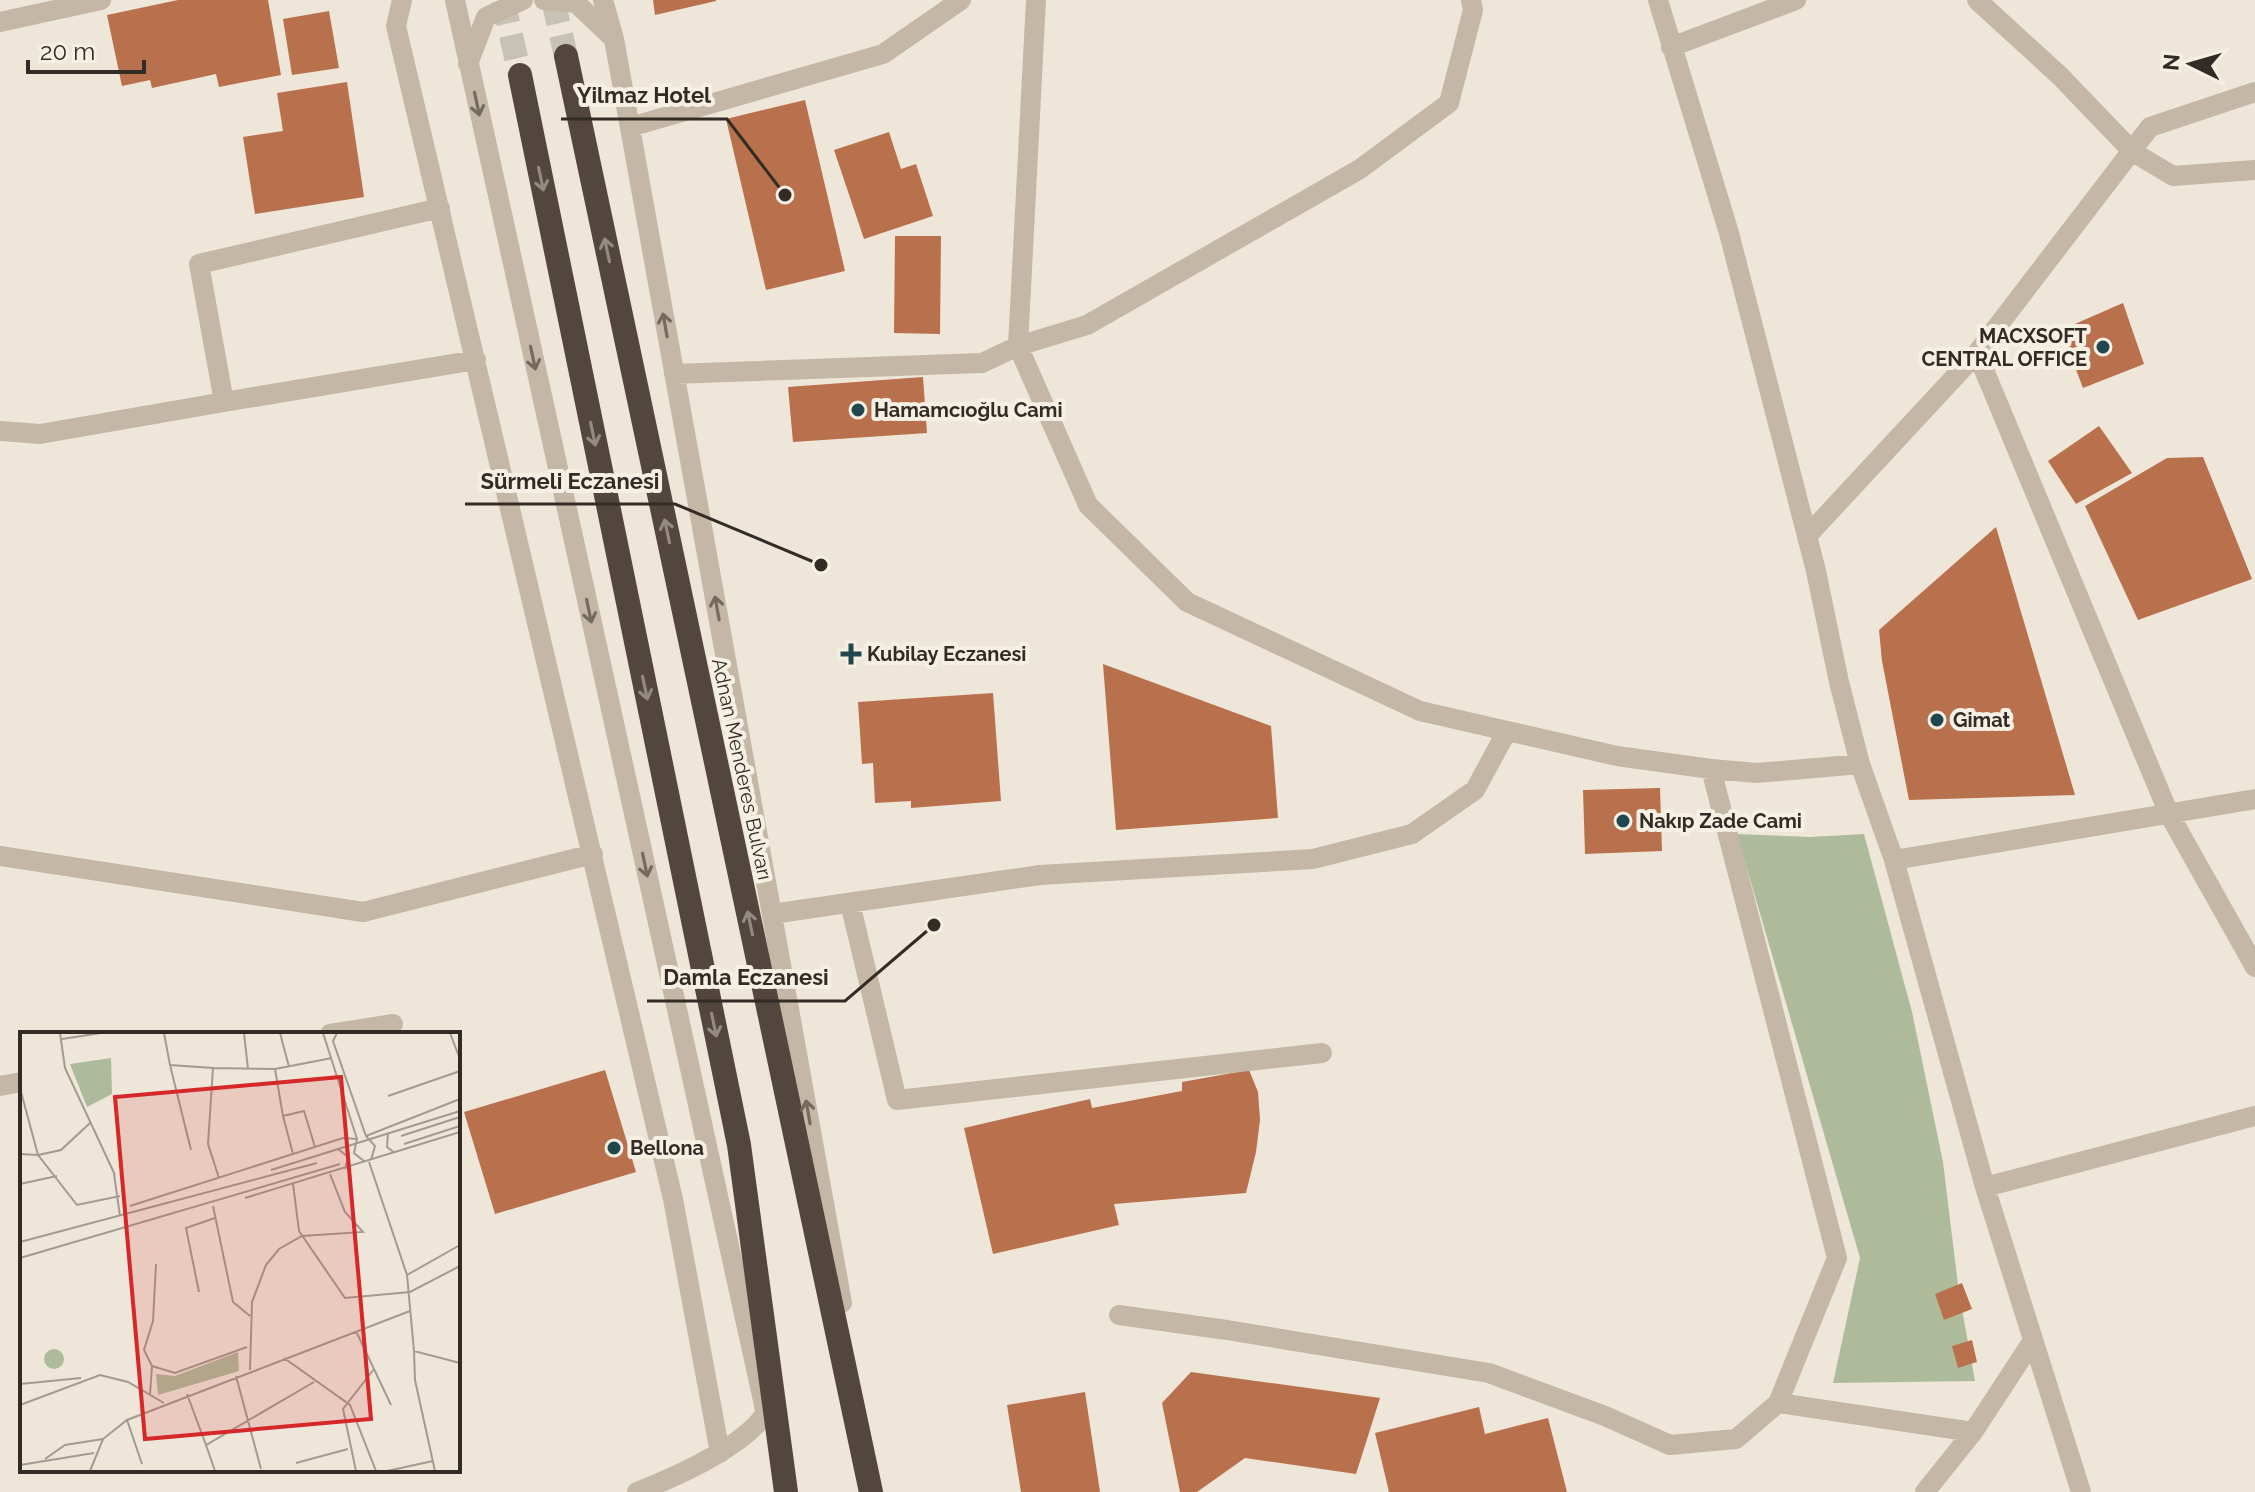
<svg xmlns="http://www.w3.org/2000/svg" width="2255" height="1492" font-family="Raleway,sans-serif">
	<style>
		.green { fill: #adbb9b }
		.building { fill: #b9704c }
		.lines { fill: none; stroke-linecap: round; stroke-linejoin: round }
		.highway-tunnel { stroke: #c8c1b5; stroke-width: 24; stroke-dasharray: 24 12; stroke-linecap: butt }
		.minor { stroke: #c4b7a6; stroke-width: 20 }
		.highway { stroke: #52463e; stroke-width: 24 }
		.oneway { stroke: #746a60 }
		.oneway2 { stroke: #948a80 }
		.poi-dot { fill: #20474e; stroke: #f6f0e4; stroke-width: 3 }
		.labels { text-anchor: middle; stroke-width: 8; stroke-linejoin: round; paint-order: stroke }
		.poi-label { font-size: 20px; font-weight: bold; fill: #322b26; stroke: #f6f0e4; text-anchor: start }
		.street-label { font-size: 20px; fill: #322b26; stroke: #f6f0e4 }
		.inset-road { fill: none; stroke: #a39b91; stroke-width: 2 }
		.view { fill: #d62828; fill-opacity: 0.15; stroke: #d62828; stroke-width: 4 }
		.inset-edge { fill: none; stroke: #322b26; stroke-width: 4 }
		.leader { fill: none; stroke: #322b26; stroke-width: 3 }
		.callout-dot { fill: #322b26; stroke: #f6f0e4; stroke-width: 3 }
		.callout-label { font-size: 22px; text-anchor: middle; font-weight: bold; fill: #322b26; stroke: #f6f0e4; stroke-width: 8; stroke-linejoin: round; paint-order: stroke }
	</style>
	<rect width="100%" height="100%" fill="#eee6d9"/>
	<path class="green" d="M1737,834L1810,837L1864,834L1912,1012L1943,1162L1959,1293L1975,1381L1833,1383L1860,1258Z"/>
	<path class="building" d="M178,0H268L281,75L219,87L216,74L152,88L150,80L122,86L107,15Z
		M653,0H716V1L655,15Z
		M329,11L339,68L292,75L283,19Z
		M347,82L364,197L255,214L243,137L283,131L277,93Z
		M805,100L845,271L766,290L726,119Z
		M889,132L901,169L916,164L933,216L864,239L834,150Z
		M895,236H941L940,334L894,333Z
		M2123,303L2144,364L2083,388L2061,330Z
		M923,377L927,433L793,442L788,387Z
		M2099,426L2132,473L2076,504L2048,461Z
		M2203,457L2252,579L2138,620L2085,506L2167,458Z
		M1996,527L2075,795L1909,800L1882,661L1879,630Z
		M1103,664L1271,726L1278,818L1116,830Z
		M993,693L1001,801L911,808V801L875,803L873,763L862,764L858,702Z
		M1660,788L1662,851L1585,854L1583,790Z
		M605,1070L636,1172L495,1214L464,1112Z
		M1249,1070L1258,1092L1260,1120L1256,1152L1246,1193L1114,1204L1119,1225L993,1254L964,1128L1090,1099L1092,1108L1182,1091V1082Z
		M1962,1283L1972,1309L1944,1320L1935,1294Z
		M1972,1340L1977,1362L1958,1368L1952,1346Z
		M1191,1372L1380,1398L1356,1474L1245,1458L1197,1492H1180L1162,1403Z
		M1085,1392L1100,1492H1021L1007,1405Z
		M1479,1407L1485,1434L1548,1418L1567,1492H1389L1375,1433Z"/>
	<g class="lines">
		<path class="highway-tunnel" d="M503,0L520,75
			M553,0L566,56"/>
		<path class="minor" d="M402,0L396,26L673,1199L720,1453
			M455,0L766,1414
			M544,0L576,3L614,39
			M603,0L614,39L842,1303
			M1036,0L1018,346L1088,505L1187,602L1420,711L1617,756L1711,769L1757,773L1860,764
			M1658,0L1729,233L1816,571L1839,682L1860,764L1894,860L1985,1187L2081,1492
			M1977,0L2060,76L2133,152L2173,176L2255,170
			M0,22L101,0
			M1671,47L1796,0
			M468,64L486,17L523,0
			M630,127L883,54L961,0
			M440,208L199,264L224,402L476,360
			M1977,353L2169,814L2255,967
			M674,374L982,363L1018,346L1087,325L1360,169L1449,103L1473,10L1471,0
			M0,431L40,434L224,402
			M1807,536L1977,353L2150,127L2255,92
			M1711,769L1837,1258L1778,1403
			M0,856L363,912L593,854
			M1894,860L2255,799
			M850,903L897,1100L1322,1053
			M772,914L1040,875L1313,859L1412,834L1475,790L1507,731
			M330,1034L393,1024
			M0,1086L22,1082
			M1985,1187L2255,1116
			M1119,1315L1227,1330L1489,1373L1605,1416L1670,1445L1736,1439L1778,1403L1973,1432
			M637,1492C673,1478 757,1442 770,1404
			M1925,1492L1973,1432L2032,1342"/>
		<path class="highway" d="M566,56L871,1492
			M520,75L739,1145L786,1492"/>
	</g>
	<defs><path id="oneway-shaft" d="M-6 0H5M1.5-3L5.5 0L1.5 3" fill="none" stroke-width="1.6" stroke-linecap="round" stroke-linejoin="round" transform="scale(2)"/></defs>
	<g class="oneway">
		<use href="#oneway-shaft" transform="translate(477 104) rotate(78)"/>
		<use href="#oneway-shaft" transform="translate(665 325) rotate(-100)"/>
		<use href="#oneway-shaft" transform="translate(533 358) rotate(78)"/>
		<use href="#oneway-shaft" transform="translate(717 608) rotate(-100)"/>
		<use href="#oneway-shaft" transform="translate(589 611) rotate(78)"/>
		<use href="#oneway-shaft" transform="translate(645 865) rotate(78)"/>
		<use href="#oneway-shaft" transform="translate(808 1112) rotate(-100)"/>
	</g>
	<g class="oneway2">
		<use href="#oneway-shaft" transform="translate(541 179) rotate(78)"/>
		<use href="#oneway-shaft" transform="translate(607 250) rotate(-102)"/>
		<use href="#oneway-shaft" transform="translate(593 434) rotate(78)"/>
		<use href="#oneway-shaft" transform="translate(667 531) rotate(-102)"/>
		<use href="#oneway-shaft" transform="translate(645 688) rotate(78)"/>
		<use href="#oneway-shaft" transform="translate(750 923) rotate(-102)"/>
		<use href="#oneway-shaft" transform="translate(714 1025) rotate(78)"/>
	</g>
	<g class="poi-dot">
		<circle cx="2103" cy="347" r="8"/>
		<circle cx="858" cy="410" r="8"/>
		<path d="M847 642h8v8h8v8h-8v8h-8v-8h-8v-8h8z"/>
		<circle cx="1937" cy="720" r="8"/>
		<circle cx="1623" cy="821" r="8"/>
		<circle cx="614" cy="1148" r="8"/>
	</g>
	<g class="labels">
		<g class="poi-label">
			<text x="2087" y="343" text-anchor="end">MACXSOFT<tspan x="2087" dy="23">CENTRAL OFFICE</tspan></text>
			<text x="874" y="417">Hamamcıoğlu Cami</text>
			<text x="867" y="661">Kubilay Eczanesi</text>
			<text x="1953" y="727">Gimat</text>
			<text x="1639" y="828">Nakıp Zade Cami</text>
			<text x="630" y="1155">Bellona</text>
		</g>
		<g class="street-label">
			<text transform="translate(742 769) rotate(78)" y="7">Adnan Menderes Bulvarı</text>
		</g>
	</g>
	<g transform="translate(20 1032)">
		<rect width="440" height="440" fill="#eee6d9"/>
		<path d="M91,26L92,62L67,75L50,32ZM24 327a10 10 0 1 1 20 0a10 10 0 1 1-20 0ZM218,320L219,339L138,363L136,342L155,344Z" fill="#adbb9b"/>
		<path class="inset-road" d="M40,1L45,36L95,143M144,1L150,33L193,36L188,112L199,146M224,1L228,37M260,1L269,35M303,1L337,107L334,121L345,130M317,1L313,9L346,104L355,114L351,128M430,1L440,27M42,7L81,1M150,33L171,118M193,36L255,37L312,26M255,37L263,84M0,56L18,123L41,118L70,91M368,64L440,39M368,101L367,115L375,121M346,104L440,67M381,104L440,85M384,112L440,94M318,117L328,125L325,137M0,122L18,123L57,173L100,164M273,122L263,84L284,79L295,115M349,130L387,243L394,319M251,138L440,79M94,142L100,184M0,152L37,144M273,152L279,199L325,266L390,260L440,234M225,166L440,100M110,174L323,106L337,107M193,174L213,270L230,284M0,210L297,131M0,226L320,132M387,243L440,213M179,260L166,196L195,186M336,299L371,373M264,326L330,373L356,439M132,334L155,341L227,315M230,338L232,270L246,233L259,217L282,204L343,200L325,180L310,142M216,344L241,437M0,352L61,346M167,362L186,413L294,350M130,363L132,334L124,318L133,289L136,232M0,373L80,343L108,350L144,371M107,388L122,432M186,413L195,439M25,427L45,413L83,407M276,431L328,417M0,433L74,421M70,439L83,407L107,388L390,279M336,439L323,377L354,337M367,439L413,429M415,439L395,348L394,319L440,331"/>
		<path class="view" d="M321,45L351,387L125,407L95,65Z"/>
		<rect width="440" height="440" class="inset-edge"/>
	</g>
	<path class="leader" d="M785 195L727 119H561M821 565L675 504H465M934 925L845 1001H647"/>
	<g class="callout-dot">
		<circle cx="785" cy="195" r="8"/>
		<circle cx="821" cy="565" r="8"/>
		<circle cx="934" cy="925" r="8"/>
	</g>
	<g class="callout-label">
		<text x="644" y="103">Yilmaz Hotel</text>
		<text x="570" y="489">Sürmeli Eczanesi</text>
		<text x="746" y="985">Damla Eczanesi</text>
	</g>
	<g transform="translate(2191 64) rotate(275)" stroke="#f6f0e4" stroke-width="6" paint-order="stroke">
	<path d="M0-6L14 30L0 20L-14 30Z" fill="#322b26"/>
	<text y="-12" font-size="22" font-weight="bold" text-anchor="middle" fill="#322b26">N</text>
	</g>
	<path d="M28 60v12h116v-12" fill="none" stroke="#322b26" stroke-width="4"/>
	<text x="40" y="60" font-size="24" fill="#322b26" stroke="#f6f0e4" stroke-width="6" paint-order="stroke">20 m</text>
</svg>
